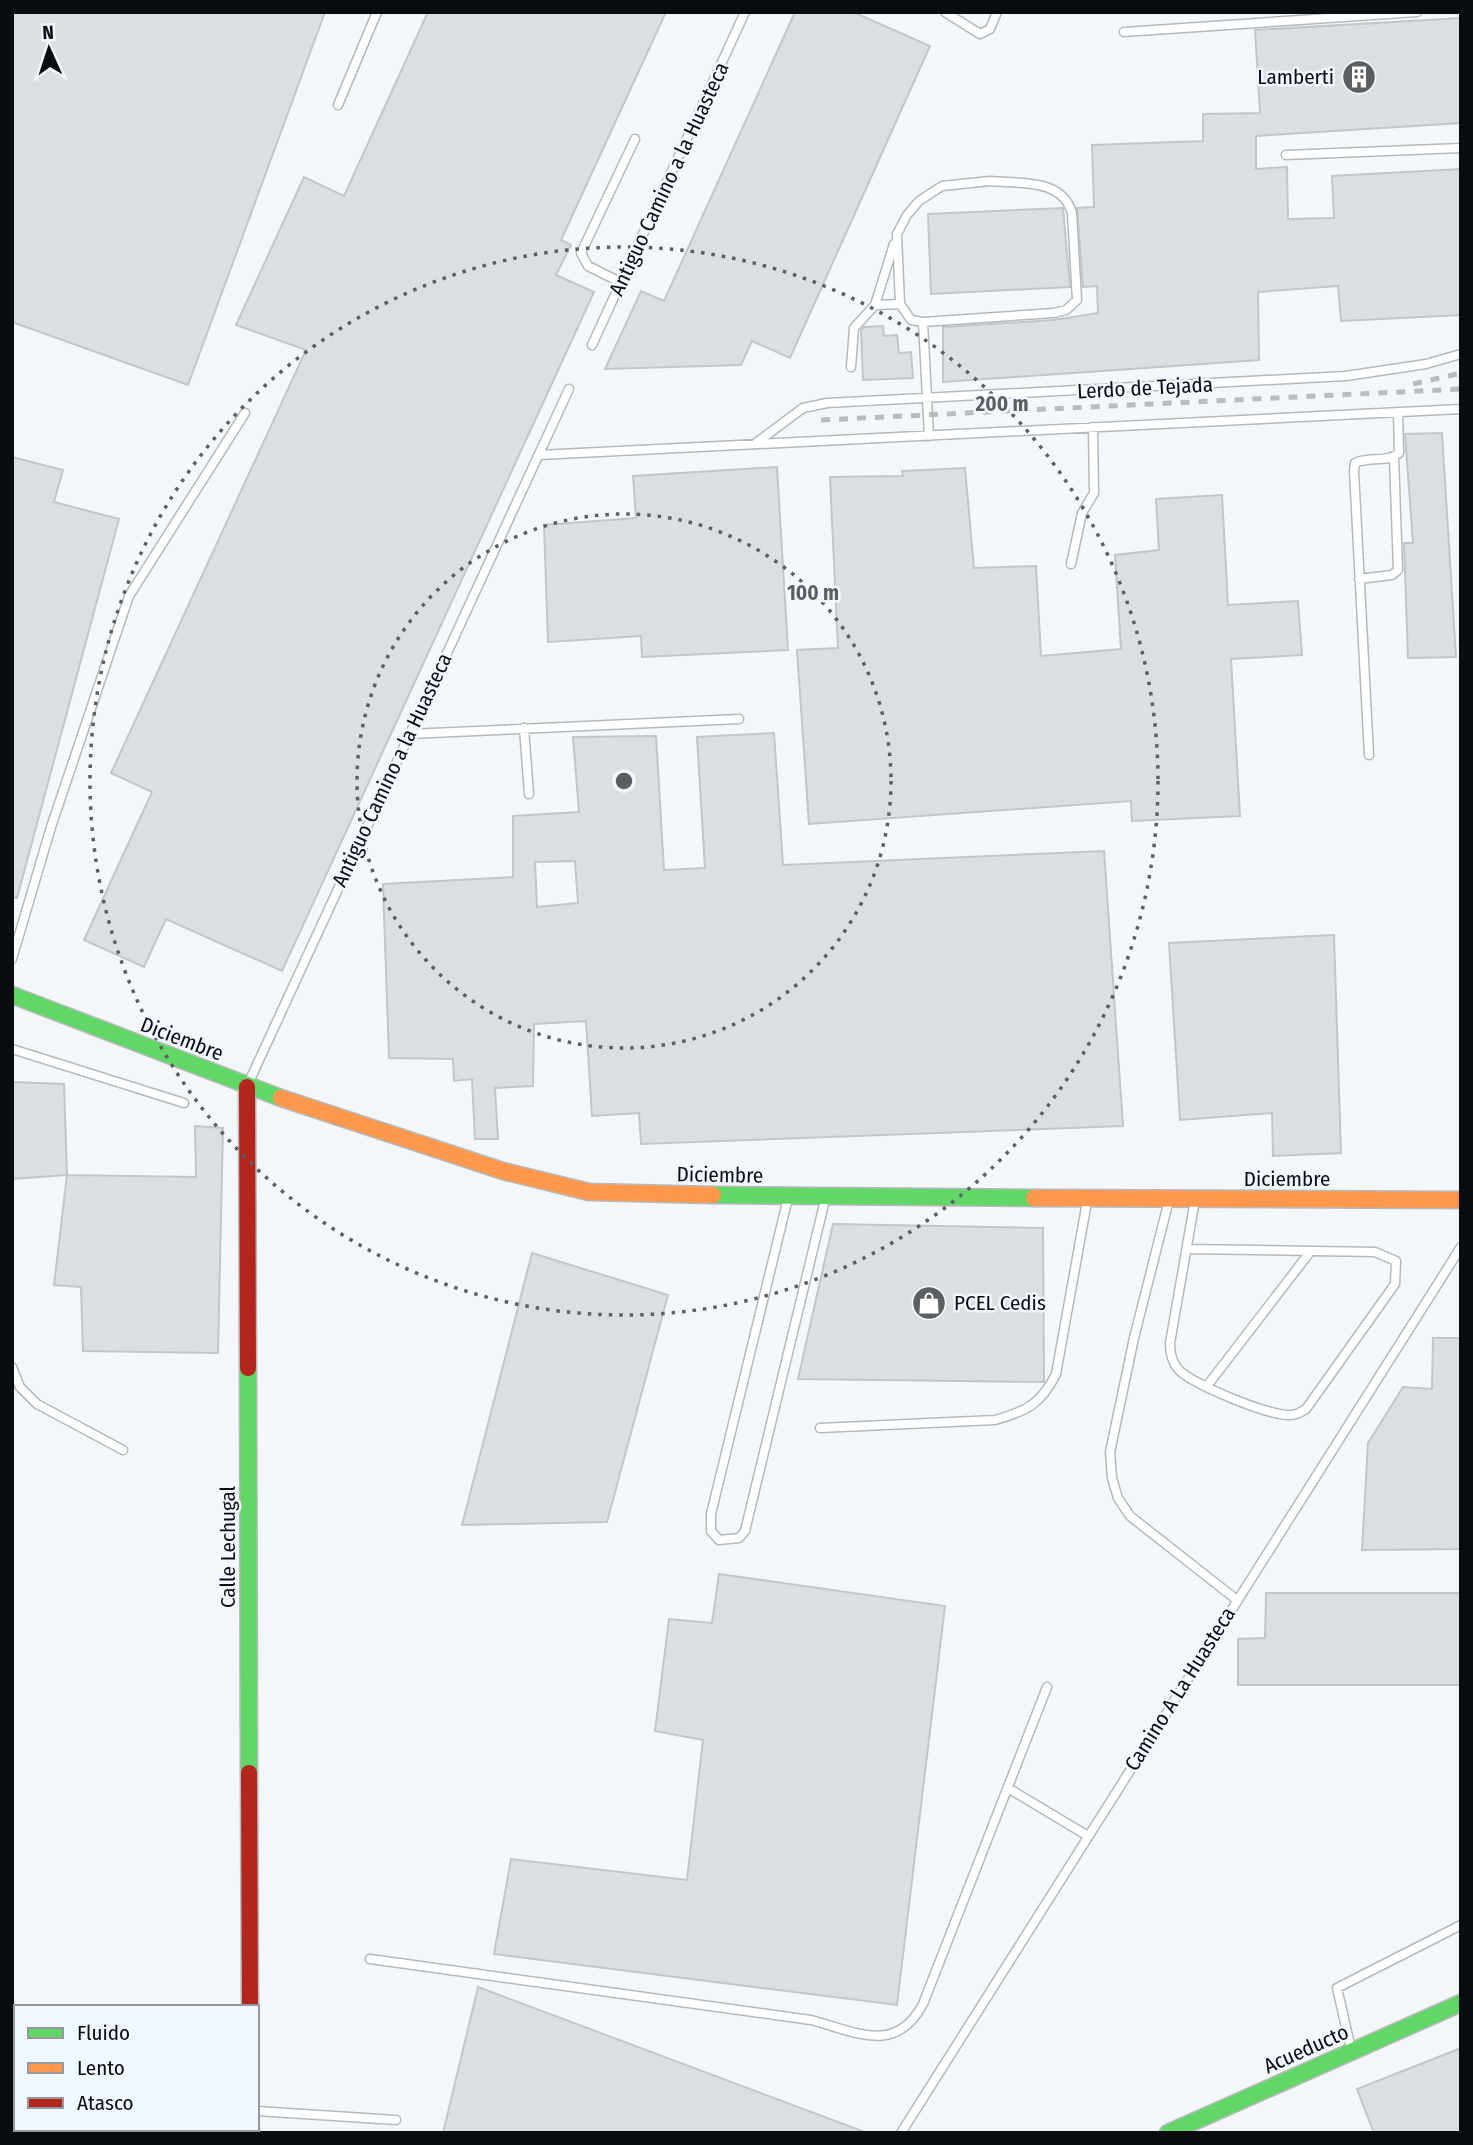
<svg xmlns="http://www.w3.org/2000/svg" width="1473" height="2145" font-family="'Fira Sans Condensed',sans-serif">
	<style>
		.building { fill: #dcdfe2; stroke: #c3c6c9; stroke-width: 2; fill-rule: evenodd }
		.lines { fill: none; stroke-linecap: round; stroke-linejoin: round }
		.lane-casing { stroke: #b6b9bc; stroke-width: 11 }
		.street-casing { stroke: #b6b9bc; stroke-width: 19 }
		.fast-casing { stroke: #b6b9bc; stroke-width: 19 }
		.slow-casing { stroke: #b6b9bc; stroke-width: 19 }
		.jam-casing { stroke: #b6b9bc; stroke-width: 19 }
		.lane { stroke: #fdfefe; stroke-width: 8 }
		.street { stroke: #fdfefe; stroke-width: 16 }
		.fast { stroke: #63d668; stroke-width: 16 }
		.slow { stroke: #ff974d; stroke-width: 16 }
		.jam { stroke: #b3261e; stroke-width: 16 }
		.rail { stroke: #babbbc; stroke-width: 5; stroke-dasharray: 9 9; stroke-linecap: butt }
		.ring { fill: none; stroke: #5c5f62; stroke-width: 3.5; stroke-dasharray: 3.5 7 }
		.labels { text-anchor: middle; stroke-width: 5; stroke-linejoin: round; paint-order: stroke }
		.poi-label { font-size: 21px; fill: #0a0d10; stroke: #f0f7fe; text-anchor: end }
		.street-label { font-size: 21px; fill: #0a0d10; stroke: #f0f7fe }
		.centre { fill: #5c5f62; stroke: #f0f7fe; stroke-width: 3.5 }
		.ring-label { font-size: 21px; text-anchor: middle; font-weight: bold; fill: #5c5f62; stroke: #f0f7fe; stroke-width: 5; stroke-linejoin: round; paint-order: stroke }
	</style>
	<rect width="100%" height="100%" fill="#f4f7fa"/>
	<path class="building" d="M12,12H325L188,385L12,322Z
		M428,12H666L561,240L571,245L556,275L594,292L282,971L166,919L144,967L84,940L152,792L111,773L306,350L236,325L304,177L344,196Z
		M795,12H853L930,46L790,358L752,341L741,365L605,369L641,291L664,301Z
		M1461,18V123L1256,136V169L1287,167L1288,219L1334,218L1332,176L1461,169V315L1341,321L1338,286L1258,292L1259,360L943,382V327L1054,320L1098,313L1097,286L1083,287L1077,208L1094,207L1092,145L1203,141V114L1260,113L1255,30Z
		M1063,208L1070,287L931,294L928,214Z
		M883,326L884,336L897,335L899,353L911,352L913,378L863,380L861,330L864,327Z
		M1442,433L1456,657L1408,658L1404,543H1413L1405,434Z
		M12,457L63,470L54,502L119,519L17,898L12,897Z
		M777,467L788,650L642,657L641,636L548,642L544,525L636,518L633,476Z
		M965,468L974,568L1036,566L1041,656L1121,649L1115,555L1159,550L1156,499L1222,495L1228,605L1298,601L1302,655L1231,659L1240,816L1132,821L1131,801L809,824L797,650L838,648L830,477L903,476L902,471Z
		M774,733L783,865L1104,851L1123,1126L641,1144L639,1113L592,1116L586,1021L534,1024L533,1086L495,1088L498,1139H475L472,1079L454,1081L453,1059L389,1058L383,884L513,877V816L579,812L573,737L656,736L664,870L705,868L697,737ZM575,861L578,903L537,907L535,862Z
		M1334,935L1341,1153L1273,1156L1272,1113L1180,1120L1169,943Z
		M12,1082L64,1084L67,1175L12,1179Z
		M195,1126L223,1128L218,1353L83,1351L81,1287L54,1285L67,1175L196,1177Z
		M833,1224L1043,1228L1044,1382L798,1379Z
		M532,1253L668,1295L607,1522L462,1525Z
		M1433,1338H1461V1549L1362,1550L1368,1443L1403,1387L1432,1389Z
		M719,1574L945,1606L897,2005L494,1954L511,1859L687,1880L703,1740L655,1731L669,1619L712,1623Z
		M1266,1593H1461V1685H1238V1639L1265,1638Z
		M478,1987L862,2131V2133H443Z
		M1461,2048V2133H1374L1357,2089Z"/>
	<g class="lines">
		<g class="lane-casing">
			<path id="lane" d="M945,12L980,34L990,29L997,12
				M1124,32L1417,12
				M338,105L377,12
				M1286,155L1461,148
				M990,181C1020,184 1062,178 1072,213L1077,300L1066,310L1054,313L923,322L911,320L900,304L897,234L907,215L919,201L942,186Z
				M622,283L588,266L581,253L635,139
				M875,305L900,304
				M923,322L929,436
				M592,345L745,12
				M851,367L854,328L875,305L894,244
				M756,443L803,408L827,403L1346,376L1426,364L1461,354
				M539,455L1461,409
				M1071,564L1082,513L1094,493L1093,427
				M1359,579L1392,575L1398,570L1394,457
				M524,728L529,794
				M409,734L739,719
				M1369,755L1354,471L1355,463C1369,456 1387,463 1399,453L1398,412
				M12,959L51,827L129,596L245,413
				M12,1049L184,1103
				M248,1084L569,389
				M788,1198L711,1514V1531L719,1540L739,1538L745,1531L825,1200
				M1169,1200L1134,1338L1110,1452L1112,1478L1118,1498L1130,1516L1237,1600
				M1187,1249L1375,1252L1396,1261L1395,1284L1306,1409C1301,1412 1297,1415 1291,1415C1271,1417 1191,1384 1178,1369C1172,1362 1170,1352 1170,1343L1195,1200
				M12,1367L20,1387L37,1404L123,1450
				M1207,1386L1310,1252
				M820,1428L995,1420C1027,1411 1041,1404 1056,1374L1087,1202
				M1008,1788L1088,1836
				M370,1959L811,2020C856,2032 896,2055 923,2004L1047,1687
				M1351,2049L1337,1988L1461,1925
				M257,2111L396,2120
				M901,2133L1461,1247"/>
		</g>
		<g class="street-casing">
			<path id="street" d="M251,2129V2133"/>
		</g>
		<g class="fast-casing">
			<path id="fast" d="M12,995L281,1098
				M713,1195L1034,1198
				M248,1368L249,1773
				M1168,2133L1461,2003"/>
		</g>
		<g class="slow-casing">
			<path id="slow" d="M281,1098L503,1171L589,1192L713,1195
				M1034,1198L1461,1200"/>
		</g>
		<g class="jam-casing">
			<path id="jam" d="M247,1087L248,1368
				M249,1773L250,2007"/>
		</g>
		<use href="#lane" class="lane"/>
		<use href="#street" class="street"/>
		<use href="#fast" class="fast"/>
		<use href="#slow" class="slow"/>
		<use href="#jam" class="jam"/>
		<path class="rail" d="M1413,384L1461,373
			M821,420L1461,389"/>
	</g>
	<g class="ring">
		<circle cx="624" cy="781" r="267"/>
		<circle cx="624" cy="781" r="534"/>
	</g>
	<defs>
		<g id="building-disc" transform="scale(1.75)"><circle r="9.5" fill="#5c5f62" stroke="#f0f7fe"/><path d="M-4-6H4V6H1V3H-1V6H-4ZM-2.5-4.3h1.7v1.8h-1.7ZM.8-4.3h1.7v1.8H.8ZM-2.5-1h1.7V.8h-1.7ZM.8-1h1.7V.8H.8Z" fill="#fff"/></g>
		<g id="shop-disc" transform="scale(1.75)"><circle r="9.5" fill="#5c5f62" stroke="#f0f7fe"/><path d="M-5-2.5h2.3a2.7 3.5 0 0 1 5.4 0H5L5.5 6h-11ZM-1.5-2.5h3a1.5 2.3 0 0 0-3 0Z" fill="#fff"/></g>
	</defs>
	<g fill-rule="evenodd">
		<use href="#building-disc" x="1359" y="77"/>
		<use href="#shop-disc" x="929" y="1303"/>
	</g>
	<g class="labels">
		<g class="poi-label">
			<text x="1334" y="84">Lamberti</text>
			<text x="954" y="1310" text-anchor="start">PCEL Cedis</text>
		</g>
		<g class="street-label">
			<text transform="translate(669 179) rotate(-65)" y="7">Antiguo Camino a la Huasteca</text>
			<text transform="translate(1145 388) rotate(-3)" y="7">Lerdo de Tejada</text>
			<text transform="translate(392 770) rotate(-65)" y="7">Antiguo Camino a la Huasteca</text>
			<text transform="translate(182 1039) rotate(21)" y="7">Diciembre</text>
			<text transform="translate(720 1175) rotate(1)" y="7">Diciembre</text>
			<text x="1287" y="1186">Diciembre</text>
			<text transform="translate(228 1547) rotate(-90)" y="7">Calle Lechugal</text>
			<text transform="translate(1180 1689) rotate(-58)" y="7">Camino A La Huasteca</text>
			<text transform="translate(1306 2049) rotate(-24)" y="7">Acueducto</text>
		</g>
	</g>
	<circle cx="624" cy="781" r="10" class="centre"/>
	<g class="ring-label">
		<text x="1002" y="411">200 m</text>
		<text x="813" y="600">100 m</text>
	</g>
	<rect width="1473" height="2145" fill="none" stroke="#0a0d10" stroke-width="28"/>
	<rect x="14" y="2005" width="245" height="126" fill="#f0f7fe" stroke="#94999f" stroke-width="2"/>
	<rect x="28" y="2028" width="35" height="10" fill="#63d668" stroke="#94999f" stroke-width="2"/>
	<text x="77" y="2040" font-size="21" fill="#0a0d10">Fluido</text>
	<rect x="28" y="2063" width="35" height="10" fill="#ff974d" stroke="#94999f" stroke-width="2"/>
	<text x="77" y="2075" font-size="21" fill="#0a0d10">Lento</text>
	<rect x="28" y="2098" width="35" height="10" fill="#b3261e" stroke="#94999f" stroke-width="2"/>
	<text x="77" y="2110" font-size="21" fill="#0a0d10">Atasco</text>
	<g transform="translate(49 49) rotate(357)" stroke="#f0f7fe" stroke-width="5" paint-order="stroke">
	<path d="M0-5L12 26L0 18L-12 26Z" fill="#0a0d10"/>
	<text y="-10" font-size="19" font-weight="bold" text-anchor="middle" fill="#0a0d10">N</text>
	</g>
</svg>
